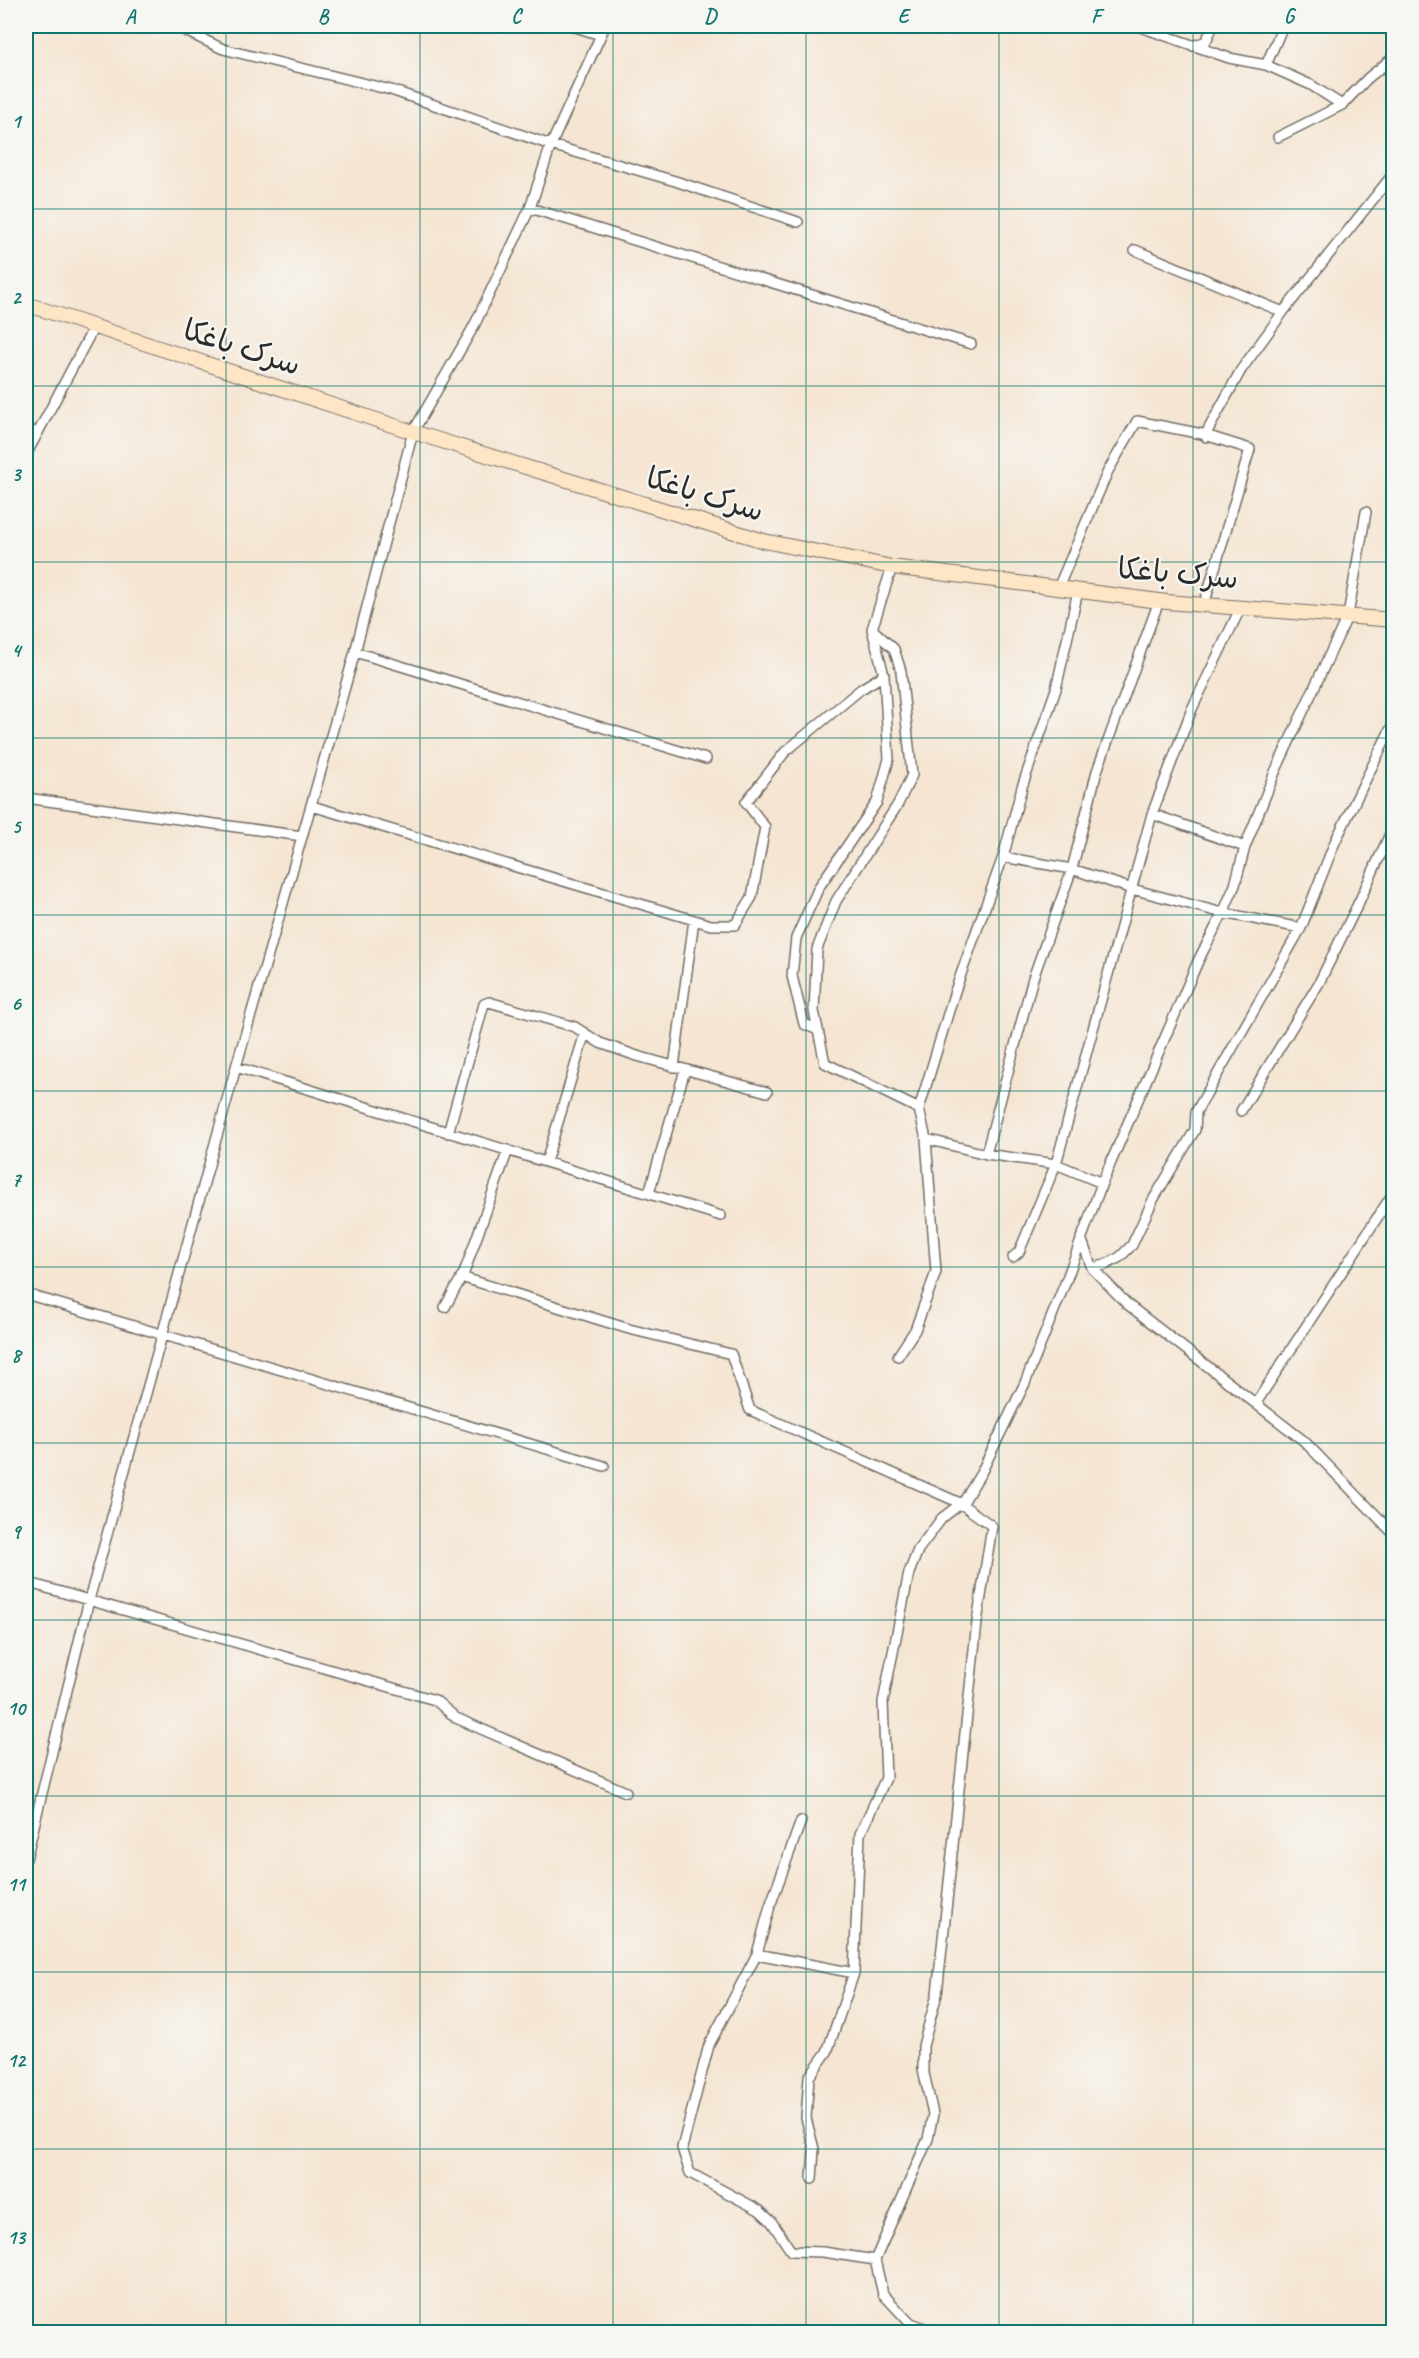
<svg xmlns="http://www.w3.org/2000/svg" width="1419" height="2358" font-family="Caveat,'Playpen Sans Arabic',sans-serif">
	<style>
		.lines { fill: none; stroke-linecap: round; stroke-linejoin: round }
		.street-casing { stroke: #726c65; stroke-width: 12 }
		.secondary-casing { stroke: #726c65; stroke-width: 16 }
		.street { stroke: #fff; stroke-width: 9 }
		.secondary { stroke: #fde5c5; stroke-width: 14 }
		.grid { fill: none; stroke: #0f766e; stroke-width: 1.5; stroke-opacity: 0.55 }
		.labels { text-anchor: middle; stroke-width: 4.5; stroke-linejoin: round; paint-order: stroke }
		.street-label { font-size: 30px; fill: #2b2b2b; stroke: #f6f6f2 }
		.neatline { fill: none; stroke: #0f766e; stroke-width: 2 }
		.grid-label { font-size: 20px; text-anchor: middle; font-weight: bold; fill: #0f766e }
	</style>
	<rect width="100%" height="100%" fill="#f6f6f2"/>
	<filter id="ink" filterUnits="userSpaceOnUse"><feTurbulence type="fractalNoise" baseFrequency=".0167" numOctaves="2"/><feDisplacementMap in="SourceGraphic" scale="12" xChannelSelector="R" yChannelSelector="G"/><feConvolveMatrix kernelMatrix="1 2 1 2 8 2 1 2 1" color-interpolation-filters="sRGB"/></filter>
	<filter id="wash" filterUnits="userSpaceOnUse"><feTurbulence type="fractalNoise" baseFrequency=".008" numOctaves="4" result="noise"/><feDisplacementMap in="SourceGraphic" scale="24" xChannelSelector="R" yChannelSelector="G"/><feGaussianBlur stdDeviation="1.35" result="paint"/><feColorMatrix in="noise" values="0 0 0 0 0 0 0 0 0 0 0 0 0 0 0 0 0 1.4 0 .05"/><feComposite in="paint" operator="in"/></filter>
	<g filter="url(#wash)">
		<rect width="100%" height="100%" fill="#f5e5d2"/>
	</g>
	<g filter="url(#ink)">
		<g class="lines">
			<g class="street-casing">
				<path id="street" d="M175,26L223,49L391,90L551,145L675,181L798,222
					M572,26L601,35
					M1138,26L1229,58L1266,65L1311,85L1342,105
					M1193,46L1206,41L1213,26
					M1266,65L1283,26
					M1278,137L1342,105L1368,78L1394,57
					M530,208L971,344
					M1135,250L1283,312
					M26,427L37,434
					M1206,437L1208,430L1241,370L1283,312L1394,173
					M26,455L94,327
					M1058,588L1108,471L1137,421L1202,434L1250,449L1204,605
					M872,629L894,649L901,671L912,775L898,804L836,901L817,949L814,1011L825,1063L919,1109
					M355,652L706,759
					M26,798L302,836
					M312,806L711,925H735L752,897L765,827L746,802L785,752L861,689L884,675
					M1152,814L1245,847
					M1003,857L1072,869L1132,889L1223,913L1301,928
					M818,1030L804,1024L792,976L796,938L819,887L877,802L889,759L884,675L872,629L892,567
					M236,1067L721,1216
					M674,1067L694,920
					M1241,1111L1319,983L1359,902L1394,825
					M448,1133L484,1004L489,1002L575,1027L600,1043L637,1056L767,1092
					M926,1139L986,1154L1056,1164L1102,1183
					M986,1154L1033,978L1072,869L1097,771L1159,601
					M546,1162L585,1033
					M649,1193L685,1070
					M1081,1238L1092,1268L1127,1304L1304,1441L1394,1534
					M1013,1257L1019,1252L1056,1164L1152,814L1192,709L1241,607
					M1092,1268L1105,1265L1120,1257L1132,1245L1153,1200L1195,1130L1196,1112L1301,928L1335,842L1394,722
					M461,1277L629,1329L731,1354L750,1410L960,1503L992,1526L977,1622L937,1994L923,2046V2069L933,2114L928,2139L875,2260L883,2294L909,2322L934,2332
					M26,1294L604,1466
					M445,1307L464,1273L508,1150
					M898,1356L915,1330L936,1272L926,1139L919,1109L955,991L1003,857L1022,787L1056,689L1078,591
					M1256,1403L1394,1192
					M26,1582L435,1700L456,1718L626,1792
					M801,1821L770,1906L757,1954L709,2045L682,2148L690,2173L759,2210L771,2221L791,2251L823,2252L875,2260
					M26,1859L89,1600L236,1067L355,652L413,432L474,326L530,208L551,145L605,26
					M757,1954L854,1973
					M812,2179L814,2149L806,2118L809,2077L827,2052L854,1973L860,1834L886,1778L883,1702L909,1573L918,1550L942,1518L964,1501L981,1473L1025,1383L1066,1281L1102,1183L1199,959L1223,913L1235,885L1245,847L1275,772L1348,615L1366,512"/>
			</g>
			<g class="secondary-casing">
				<path id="secondary" d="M26,304L413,432L764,541L892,567L1167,602L1394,620"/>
			</g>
			<use href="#street" class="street"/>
			<use href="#secondary" class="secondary"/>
		</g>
	</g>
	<path class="grid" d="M226,26V2332M420,26V2332M613,26V2332M806,26V2332M999,26V2332M1193,26V2332M26,209H1394M26,386H1394M26,562H1394M26,738H1394M26,915H1394M26,1091H1394M26,1267H1394M26,1443H1394M26,1620H1394M26,1796H1394M26,1972H1394M26,2149H1394"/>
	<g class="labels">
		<g class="street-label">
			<text transform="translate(242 347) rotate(18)" y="10">سرک باغکا</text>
			<text transform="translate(705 494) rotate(17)" y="10">سرک باغکا</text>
			<text transform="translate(1178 573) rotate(5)" y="10">سرک باغکا</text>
		</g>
	</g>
	<rect width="1419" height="2358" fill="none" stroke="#f6f6f2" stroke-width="66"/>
	<rect x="33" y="33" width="1353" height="2292" class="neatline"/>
	<g class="grid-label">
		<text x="130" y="23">A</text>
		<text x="323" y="23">B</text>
		<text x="516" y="23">C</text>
		<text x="710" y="23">D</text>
		<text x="903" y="23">E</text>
		<text x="1096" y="23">F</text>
		<text x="1289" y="23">G</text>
		<text x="16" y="128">1</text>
		<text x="16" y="304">2</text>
		<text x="16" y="481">3</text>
		<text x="16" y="657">4</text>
		<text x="16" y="833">5</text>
		<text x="16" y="1010">6</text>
		<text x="16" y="1186">7</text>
		<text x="16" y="1362">8</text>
		<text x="16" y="1538">9</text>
		<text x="16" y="1715">10</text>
		<text x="16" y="1891">11</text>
		<text x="16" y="2067">12</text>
		<text x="16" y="2244">13</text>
	</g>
</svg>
